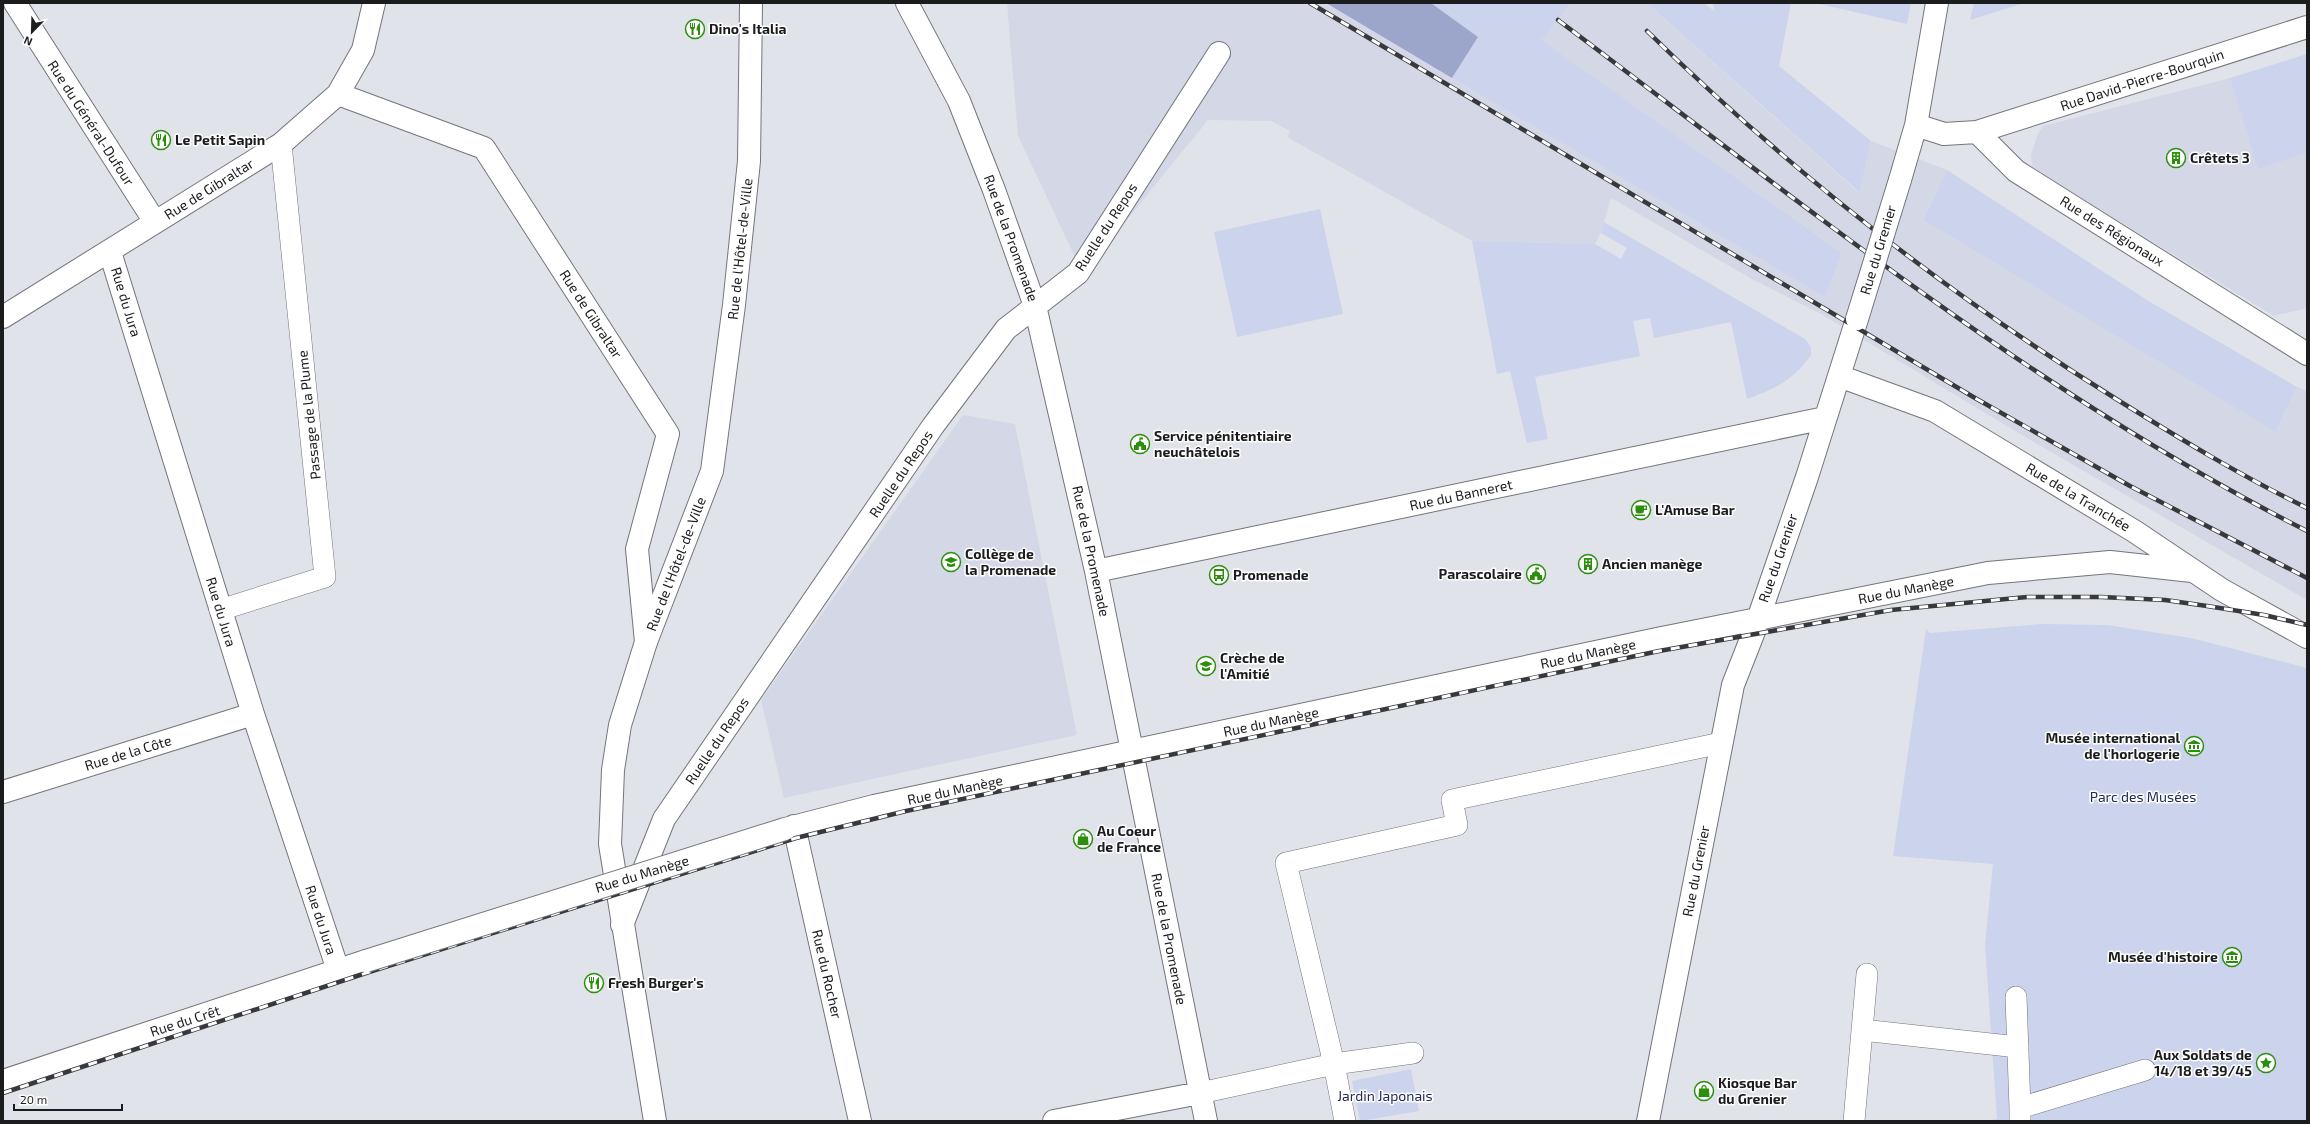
<svg xmlns="http://www.w3.org/2000/svg" width="2310" height="1124" font-family="'Exo 2',sans-serif">
	<style>
		.built { fill: #d4d8e6 }
		.green { fill: #ccd3ec }
		.forest { fill: #9ca6cb }
		.lines { fill: none; stroke-linecap: round; stroke-linejoin: round }
		.service-casing { stroke: #73757b; stroke-width: 22 }
		.minor-casing { stroke: #73757b; stroke-width: 24 }
		.secondary-casing { stroke: #73757b; stroke-width: 24 }
		.service { stroke: #fff; stroke-width: 21 }
		.minor { stroke: #fff; stroke-width: 22 }
		.secondary { stroke: #fff; stroke-width: 22 }
		.rail-casing { stroke: #38393c; stroke-width: 4.5 }
		.rail { stroke: #fff; stroke-width: 3; stroke-dasharray: 9; stroke-linecap: butt }
		.minor-bridge-casing { stroke: #73757b; stroke-width: 24; stroke-linecap: butt }
		.minor-bridge { stroke: #fff; stroke-width: 22 }
		.labels { text-anchor: middle; stroke-width: 3; stroke-linejoin: round; paint-order: stroke }
		.poi-label { font-size: 14px; font-weight: bold; fill: #1b1c1e; stroke: #fff; text-anchor: start }
		.street-label { font-size: 14px; fill: #1b1c1e; stroke: #fff }
		.park-label { font-size: 14px; fill: #212958; stroke: #fff }
	</style>
	<rect width="100%" height="100%" fill="#e1e3ea"/>
	<path class="built" d="M1007,3H1326L1825,297L1842,253L1540,40L1571,3H1647L1858,192L1871,141L1947,170L1923,220L2275,432L2297,387L2307,391V600L2025,437L1821,314L1752,279L1611,198L1601,233L1595,244L1472,241L1287,137L1290,131L1271,121L1208,120L1083,274L1018,136Z
		M2230,78L2258,168L2307,153V308L2274,316L2032,168L2031,155L2037,136L2043,126Z
		M963,415L1015,424L1077,735L784,798L761,700Z"/>
	<path class="green" d="M1431,3H1571L1541,40L1842,253L1825,297L1452,78L1478,37Z
		M1647,3H1704L1714,11L1713,3H1791L1779,66L1871,141L1859,192Z
		M1815,3H1911L1907,24Z
		M1974,3H2024L1970,20Z
		M2307,54V153L2258,169L2230,78Z
		M1947,170L2150,302L2297,387L2275,432L1923,220Z
		M1320,209L1343,314L1237,337L1214,232Z
		M1604,222L1805,339L1811,347V355C1793,380 1776,389 1747,399L1731,322L1654,338L1650,318L1633,321L1640,356L1535,377L1548,439L1527,443L1510,371L1497,374L1472,241L1595,244L1621,259L1627,248L1601,233Z
		M2042,624L2107,625L2191,638L2307,668V1121H1986L1997,1119L1985,945L1993,864L1893,856L1926,629L1930,633Z
		M1411,1069L1419,1111L1360,1121L1352,1081Z"/>
	<path class="forest" d="M1326,3H1431L1478,37L1452,78Z"/>
	<g class="lines">
		<g class="service-casing">
			<path id="service" d="M220,610L325,577L281,144
				M2016,997L2020,1108
				M1862,1030L2018,1047
				M1200,1093L1334,1064L1413,1053
				M1345,1121L1334,1064L1286,863L1457,825L1452,800L1721,743
				M1854,1121L1867,974
				M2020,1121V1108L2145,1070"/>
		</g>
		<g class="minor-casing">
			<path id="minor" d="M15,3L155,222
				M907,3L959,101L994,190L1035,306L1096,571L1206,1121
				M338,94L484,148L668,434L637,549L646,642
				M1916,125L1944,134L1977,132L2016,171L2307,354
				M1977,132L2307,27
				M1900,180L1916,125L1937,3
				M110,252L253,714L338,970
				M3,317L281,144L338,94L363,50L374,3
				M1839,376L1935,411L2134,531L2222,590L2307,637
				M1096,571L1825,418
				M3,792L253,714
				M794,826L860,1121
				M785,829L874,806L1657,639L1988,573L2110,562L2192,571
				M622,925L664,819L933,426L1006,329L1078,273L1219,53
				M3,1081L366,961
				M1054,1121L1200,1093
				M1648,1121L1733,685L1753,634L1807,477L1857,319"/>
		</g>
		<g class="secondary-casing">
			<path id="secondary" d="M655,1121L610,844L613,770L620,725L646,642L712,471L734,305L749,161L751,3"/>
		</g>
		<use href="#service" class="service"/>
		<use href="#minor" class="minor"/>
		<use href="#secondary" class="secondary"/>
		<g class="rail-casing">
			<path id="rail" d="M1310,3L1975,398L2130,486L2307,578
				M1558,20C1799,201 2036,394 2307,531
				M1647,31C1791,172 1950,296 2121,402C2182,440 2243,477 2307,508
				M3,1093L369,972L796,838L906,811L1659,651L1891,610L2027,597H2101L2165,600L2207,606L2264,615L2307,625"/>
		</g>
		<use href="#rail" class="rail"/>
		<g class="minor-bridge-casing">
			<path id="minor-bridge" d="M1857,319L1900,180
				M366,961L785,829"/>
		</g>
		<use href="#minor-bridge" class="minor-bridge"/>
	</g>
	<defs>
		<g id="restaurant-ring" transform="scale(1)"><circle r="9.5" fill="#fff" stroke="#2b8f0c" stroke-width="1.5"/><path d="M-5-6h1v4h1v-4h1v4h1v-4h1v5L-1.5 .5V6h-2V.5L-5-1ZM5-6V6H3V1.5H1.5Q1.5-4 5-6Z" fill="#2b8f0c"/></g>
		<g id="building-ring" transform="scale(1)"><circle r="9.5" fill="#fff" stroke="#2b8f0c" stroke-width="1.5"/><path d="M-4-6H4V6H1V3H-1V6H-4ZM-2.5-4.3h1.7v1.8h-1.7ZM.8-4.3h1.7v1.8H.8ZM-2.5-1h1.7V.8h-1.7ZM.8-1h1.7V.8H.8Z" fill="#2b8f0c"/></g>
		<g id="civic-ring" transform="scale(1)"><circle r="9.5" fill="#fff" stroke="#2b8f0c" stroke-width="1.5"/><path d="M-.6-6.5H3V-4.5H.6V-3L4-1V1h2V6H-6V1h2V-1L-.6-3ZM-1.2 2.5V6h2.4V2.5Z" fill="#2b8f0c"/></g>
		<g id="cafe-ring" transform="scale(1)"><circle r="9.5" fill="#fff" stroke="#2b8f0c" stroke-width="1.5"/><path d="M-5.5-4.5H6V0H3Q3 3.5 0 3.5H-2.5Q-5.5 3.5-5.5 0ZM3-3.2v2h1.7v-2ZM-6 4.5H4V6H-6Z" fill="#2b8f0c"/></g>
		<g id="school-ring" transform="scale(1)"><circle r="9.5" fill="#fff" stroke="#2b8f0c" stroke-width="1.5"/><path d="M0-5L7-2L0 1L-7-2ZM-4 1L0 2.5L4 1V4Q0 6-4 4Z" fill="#2b8f0c"/></g>
		<g id="bus-ring" transform="scale(1)"><circle r="9.5" fill="#fff" stroke="#2b8f0c" stroke-width="1.5"/><path d="M-5-6H5V4H4V6H2V4H-2V6H-4V4H-5ZM-3.5-4V0h7V-4ZM-3.5 1.2v1.5H-2V1.2ZM2 1.2v1.5H3.5V1.2Z" fill="#2b8f0c"/></g>
		<g id="museum-ring" transform="scale(1)"><circle r="9.5" fill="#fff" stroke="#2b8f0c" stroke-width="1.5"/><path d="M0-6L6-3V-2H-6V-3ZM-5-1h2V3h-2ZM-1-1h2V3h-2ZM3-1h2V3H3ZM-6 4H6V6H-6Z" fill="#2b8f0c"/></g>
		<g id="shop-ring" transform="scale(1)"><circle r="9.5" fill="#fff" stroke="#2b8f0c" stroke-width="1.5"/><path d="M-5-2.5h2.3a2.7 3.5 0 0 1 5.4 0H5L5.5 6h-11ZM-1.5-2.5h3a1.5 2.3 0 0 0-3 0Z" fill="#2b8f0c"/></g>
		<g id="sight-ring" transform="scale(1)"><circle r="9.5" fill="#fff" stroke="#2b8f0c" stroke-width="1.5"/><path d="M0-6L1.8-2.2L6-1.7L2.9 1.2L3.7 5.4L0 3.3L-3.7 5.4L-2.9 1.2L-6-1.7L-1.8-2.2Z" fill="#2b8f0c"/></g>
	</defs>
	<g fill-rule="evenodd">
		<use href="#restaurant-ring" x="695" y="29"/>
		<use href="#restaurant-ring" x="161" y="140"/>
		<use href="#building-ring" x="2176" y="158"/>
		<use href="#civic-ring" x="1140" y="444"/>
		<use href="#cafe-ring" x="1641" y="510"/>
		<use href="#school-ring" x="951" y="562"/>
		<use href="#building-ring" x="1588" y="564"/>
		<use href="#civic-ring" x="1536" y="574"/>
		<use href="#bus-ring" x="1219" y="575"/>
		<use href="#school-ring" x="1206" y="666"/>
		<use href="#museum-ring" x="2194" y="746"/>
		<use href="#shop-ring" x="1083" y="839"/>
		<use href="#museum-ring" x="2232" y="957"/>
		<use href="#restaurant-ring" x="594" y="983"/>
		<use href="#sight-ring" x="2266" y="1063"/>
		<use href="#shop-ring" x="1704" y="1091"/>
	</g>
	<g class="labels">
		<g class="poi-label">
			<text x="709" y="34">Dino's Italia</text>
			<text x="175" y="145">Le Petit Sapin</text>
			<text x="2190" y="163">Crêtets 3</text>
			<text x="1154" y="441">Service pénitentiaire<tspan x="1154" dy="16">neuchâtelois</tspan></text>
			<text x="1655" y="515">L'Amuse Bar</text>
			<text x="965" y="559">Collège de<tspan x="965" dy="16">la Promenade</tspan></text>
			<text x="1602" y="569">Ancien manège</text>
			<text x="1522" y="579" text-anchor="end">Parascolaire</text>
			<text x="1233" y="580">Promenade</text>
			<text x="1220" y="663">Crèche de<tspan x="1220" dy="16">l'Amitié</tspan></text>
			<text x="2180" y="743" text-anchor="end">Musée international<tspan x="2180" dy="16">de l'horlogerie</tspan></text>
			<text x="1097" y="836">Au Coeur<tspan x="1097" dy="16">de France</tspan></text>
			<text x="2218" y="962" text-anchor="end">Musée d'histoire</text>
			<text x="608" y="988">Fresh Burger's</text>
			<text x="2252" y="1060" text-anchor="end">Aux Soldats de<tspan x="2252" dy="16">14/18 et 39/45</tspan></text>
			<text x="1718" y="1088">Kiosque Bar<tspan x="1718" dy="16">du Grenier</tspan></text>
		</g>
		<g class="street-label">
			<text transform="translate(2142 80) rotate(-18)" y="5">Rue David-Pierre-Bourquin</text>
			<text transform="translate(91 123) rotate(57)" y="5">Rue du Général-Dufour</text>
			<text transform="translate(209 189) rotate(-32)" y="5">Rue de Gibraltar</text>
			<text transform="translate(1106 227) rotate(-57)" y="5">Ruelle du Repos</text>
			<text transform="translate(2112 231) rotate(32)" y="5">Rue des Régionaux</text>
			<text transform="translate(1011 238) rotate(70)" y="5">Rue de la Promenade</text>
			<text transform="translate(740 249) rotate(-84)" y="5">Rue de l'Hôtel-de-Ville</text>
			<text transform="translate(1878 250) rotate(-73)" y="5">Rue du Grenier</text>
			<text transform="translate(126 302) rotate(73)" y="5">Rue du Jura</text>
			<text transform="translate(591 314) rotate(57)" y="5">Rue de Gibraltar</text>
			<text transform="translate(309 415) rotate(-96)" y="5">Passage de la Plume</text>
			<text transform="translate(901 474) rotate(-56)" y="5">Ruelle du Repos</text>
			<text transform="translate(1461 495) rotate(-12)" y="5">Rue du Banneret</text>
			<text transform="translate(2078 497) rotate(31)" y="5">Rue de la Tranchée</text>
			<text transform="translate(1091 551) rotate(78)" y="5">Rue de la Promenade</text>
			<text transform="translate(1778 558) rotate(-71)" y="5">Rue du Grenier</text>
			<text transform="translate(676 564) rotate(-69)" y="5">Rue de l'Hôtel-de-Ville</text>
			<text transform="translate(1906 590) rotate(-11)" y="5">Rue du Manège</text>
			<text transform="translate(221 612) rotate(73)" y="5">Rue du Jura</text>
			<text transform="translate(1588 654) rotate(-12)" y="5">Rue du Manège</text>
			<text transform="translate(1271 722) rotate(-12)" y="5">Rue du Manège</text>
			<text transform="translate(717 741) rotate(-56)" y="5">Ruelle du Repos</text>
			<text transform="translate(128 753) rotate(-17)" y="5">Rue de la Côte</text>
			<text transform="translate(955 790) rotate(-12)" y="5">Rue du Manège</text>
			<text transform="translate(1696 871) rotate(-79)" y="5">Rue du Grenier</text>
			<text transform="translate(642 874) rotate(-17)" y="5">Rue du Manège</text>
			<text transform="translate(321 920) rotate(72)" y="5">Rue du Jura</text>
			<text transform="translate(1169 939) rotate(79)" y="5">Rue de la Promenade</text>
			<text transform="translate(827 974) rotate(77)" y="5">Rue du Rocher</text>
			<text transform="translate(185 1021) rotate(-18)" y="5">Rue du Crêt</text>
		</g>
		<g class="park-label">
			<text x="2143" y="802">Parc des Musées</text>
			<text x="1385" y="1101">Jardin Japonais</text>
		</g>
	</g>
	<rect width="2310" height="1124" fill="none" stroke="#1b1c1e" stroke-width="8"/>
	<g transform="translate(32 32) rotate(203)" stroke="#ffffff" stroke-width="3" paint-order="stroke">
	<path d="M0-3L7 15L0 10L-7 15Z" fill="#1b1c1e"/>
	<text y="-6" font-size="11" font-weight="bold" text-anchor="middle" fill="#1b1c1e">N</text>
	</g>
	<path d="M14 1104v6h108v-6" fill="none" stroke="#1b1c1e" stroke-width="2"/>
	<text x="20" y="1104" font-size="12" fill="#1b1c1e" stroke="#ffffff" stroke-width="3" paint-order="stroke">20 m</text>
</svg>
